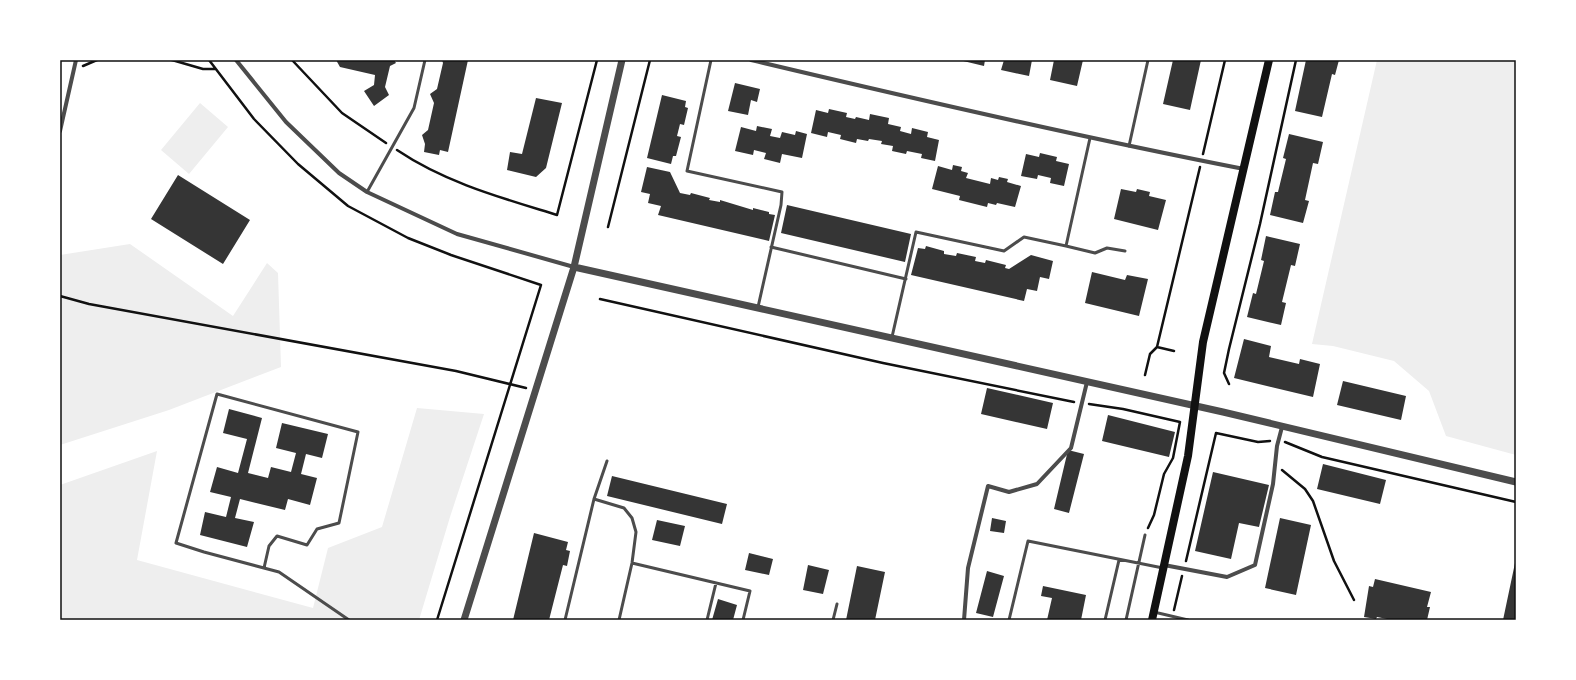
<svg xmlns="http://www.w3.org/2000/svg" width="1576" height="680" font-family="Ubuntu,sans-serif">
	<style>
		.green { fill: #eee }
		.building { fill: #353535 }
		.lines { fill: none; stroke-linecap: round; stroke-linejoin: round }
		.path { stroke: #111; stroke-width: 2.5 }
		.service { stroke: #4c4c4c; stroke-width: 3 }
		.minor { stroke: #4c4c4c; stroke-width: 4 }
		.tertiary { stroke: #4c4c4c; stroke-width: 7 }
		.secondary { stroke: #111; stroke-width: 8 }
		.neatline { fill: none; stroke: #111; stroke-width: 1.5 }
	</style>
	<rect width="100%" height="100%" fill="#fff"/>
	<path class="green" d="M1377,60H1516V455L1446,436L1429,391L1394,361L1333,346L1312,344Z
		M200,103L228,127L189,174L161,150Z
		M130,244L233,316L267,263L278,273L281,367L169,410L60,445V255Z
		M417,408L484,414L450,517L419,620H60V485L157,451L137,560L313,608L328,548L382,527Z"/>
	<path class="building" d="M336,60H394L396,63L390,66L385,87L389,95L374,106L364,91L374,85L375,75L340,67Z
		M442,60H468L448,152L440,150L439,155L424,152L425,144L422,135L428,130L434,103L430,94L437,89L443,63Z
		M959,60H985L984,66Z
		M1004,60H1032L1029,76L1001,70Z
		M1054,60H1083L1077,86L1050,80Z
		M1173,60H1201L1190,110L1163,104Z
		M1306,60H1339L1335,75L1332,74L1322,117L1295,111Z
		M735,83L760,89L757,102L751,100L748,115L728,111Z
		M662,95L686,101L685,107L688,108L684,125L680,124L677,136L681,137L676,156H673L671,164L647,158Z
		M536,98L562,103L546,168L536,177L507,170L510,152L522,154Z
		M829,109L847,113L846,117L855,119L856,117L869,120L870,114L889,118L888,124L901,127L900,131L911,134L912,128L928,132L927,137L939,140L935,161L921,158L922,154L907,151L906,154L892,151L893,146L881,144L882,141L869,139L868,141L857,139L856,143L840,139L841,135L828,132L827,137L811,133L816,110L828,113Z
		M757,126L772,129L770,136L780,138L782,132L795,135L796,131L807,134L802,158L782,154L780,163L764,159L766,153L754,150L753,155L735,151L741,127L756,131Z
		M1289,134L1323,142L1318,164L1313,163L1305,200L1309,201L1303,223L1270,215L1275,192H1278L1286,159L1283,158Z
		M1040,153L1057,157L1056,161L1069,164L1064,186L1050,183L1051,178L1038,175L1037,179L1021,176L1026,154L1039,157Z
		M953,165L962,167L961,171L968,173L966,178L990,184L991,178L998,180L999,177L1008,179L1007,182L1021,186L1015,207L997,203L996,205L988,203L987,207L959,200L960,196L932,189L938,166L952,170Z
		M647,167L670,172L680,193L690,195L691,193L710,198L709,200L720,202V200L753,210V208L769,212V214L775,215L769,241L658,215L661,206L648,203L650,194L641,192Z
		M178,175L250,220L223,264L151,219Z
		M1121,189L1136,192L1137,189L1150,192L1149,196L1166,200L1158,230L1114,219Z
		M787,205L911,234L905,262L781,233Z
		M1266,236L1300,244L1295,266L1291,265L1282,302L1286,303L1281,325L1247,317L1253,293L1256,294L1264,261L1261,260Z
		M926,246L944,251V254L956,256L957,253L976,257L975,261L985,263L986,260L1006,265L1005,268L1009,269L1031,255L1053,261L1049,279L1040,277L1037,291L1027,289L1024,301L911,275L918,248L925,249Z
		M1092,272L1125,280L1127,275L1148,279L1139,316L1085,303Z
		M1244,339L1271,346L1269,357L1299,364L1300,359L1320,364L1313,397L1234,378Z
		M1343,381L1406,396L1401,420L1337,405Z
		M987,388L1053,403L1047,429L981,414Z
		M229,409L262,418L248,473L268,478L271,467L291,472L296,453L276,448L282,423L328,434L322,458L306,454L301,474L317,478L310,505L288,499L285,510L240,499L235,518L254,522L247,547L200,535L205,512L226,517L231,497L210,492L217,467L238,473L247,439L223,433Z
		M1108,415L1175,432L1169,457L1102,441Z
		M1068,450L1084,454L1069,513L1054,509Z
		M1323,464L1386,480L1380,504L1317,489Z
		M1213,472L1269,485L1259,527L1239,523L1231,559L1195,551Z
		M612,476L727,504L722,524L607,496Z
		M992,518L1006,521L1004,533L990,531Z
		M1280,518L1311,525L1296,595L1265,588Z
		M657,520L685,526L680,546L652,540Z
		M534,533L568,542L566,550L570,551L567,566L563,565L549,620H513Z
		M749,553L773,559L769,575L745,570Z
		M1515,563L1516,620H1503Z
		M808,565L829,570L823,594L803,590Z
		M857,566L885,572L875,620H846Z
		M987,571L1004,576L993,617L976,613Z
		M1375,579L1431,592L1427,607H1430L1427,620H1392L1377,617L1376,619L1364,617L1369,586L1373,587Z
		M1043,586L1086,595L1081,620H1047L1052,598L1041,596Z
		M718,599L737,605L733,620H712Z"/>
	<g class="lines">
		<path class="path" d="M172,60L203,69H215
			M209,60L254,119L298,164L348,206L408,238L451,255L541,285L437,620
			M292,60L342,113L386,143
			M83,66L97,60
			M397,150C446,183 502,198 557,215L597,60
			M1203,154L1225,60
			M608,227L650,60
			M60,296L89,304L456,371L526,388
			M600,299L883,363L1074,402
			M1157,347L1200,167
			M1145,375L1150,354L1157,347L1174,351
			M1229,384L1224,373L1229,349L1260,224L1296,60
			M1089,404L1123,409L1180,422L1173,458L1164,474L1154,515L1148,528
			M1285,442L1322,457L1516,502
			M1282,470L1305,489L1313,501L1334,561L1354,600
			M1186,561L1216,433L1258,442L1270,441
			M1174,610L1182,576"/>
		<path class="service" d="M711,60L687,171L782,192L781,205L758,307
			M1129,146L1148,60
			M367,192L414,108L425,60
			M1066,246L1095,253L1107,248L1125,251
			M771,247L906,279
			M892,337L916,232L1004,251L1024,237L1066,246L1090,138
			M607,461L594,499L624,508L632,518L636,532L632,563L619,620
			M632,563L750,591L743,620
			M264,568L269,546L277,536L307,545L317,529L339,523L358,432L217,394L176,543L204,552L279,572L349,620
			M1154,612L1188,620
			M565,620L594,499
			M707,620L716,583
			M833,620L837,604
			M1009,620L1028,541L1163,568
			M1105,620L1119,560
			M1126,620L1145,535"/>
		<path class="minor" d="M236,60L286,122L339,173L367,192L457,234L574,267
			M751,60C915,99 1079,137 1244,169
			M60,131L76,60
			M1164,565L1227,577L1255,565L1273,484L1277,446L1282,427
			M964,620L968,568L988,486L1009,492L1037,484L1071,448L1087,382"/>
		<path class="tertiary" d="M574,267L1223,412L1516,482
			M464,620L574,267L622,60"/>
		<path class="secondary" d="M1152,620L1188,456L1203,342L1269,60"/>
	</g>
	<rect width="1576" height="680" fill="none" stroke="#ffffff" stroke-width="122"/>
	<rect x="61" y="61" width="1454" height="558" class="neatline"/>
</svg>
